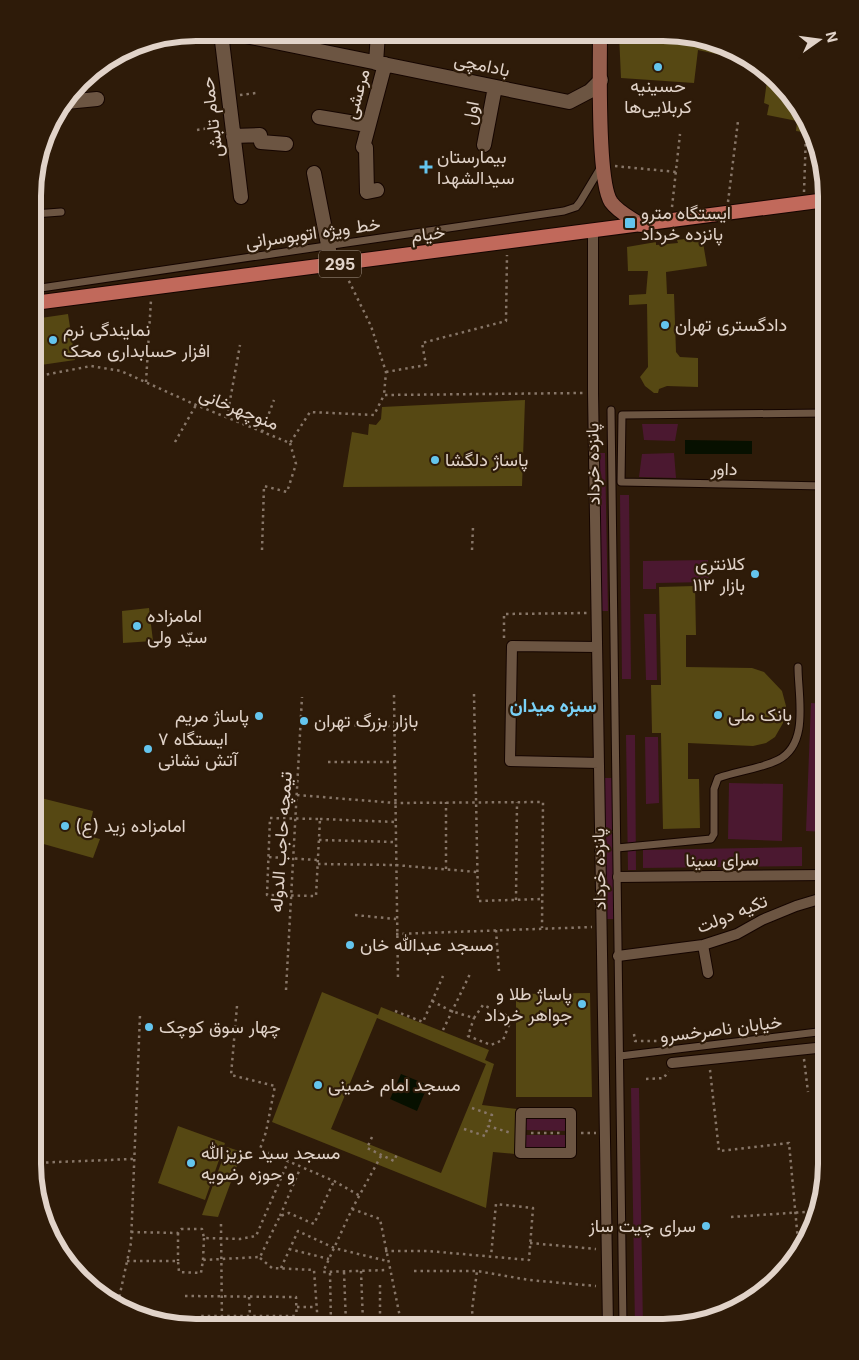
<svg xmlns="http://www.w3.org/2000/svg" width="859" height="1360" font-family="Inter,Vazirmatn,sans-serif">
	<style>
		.green { fill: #4b1830 }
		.water { fill: #071000 }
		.building { fill: #564813; fill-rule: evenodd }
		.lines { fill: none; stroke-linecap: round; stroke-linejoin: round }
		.service-casing { stroke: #150500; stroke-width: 9 }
		.pedestrian-casing { stroke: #150500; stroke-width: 12 }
		.minor-casing { stroke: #150500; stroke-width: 16 }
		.secondary-casing { stroke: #150500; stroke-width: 16 }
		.primary-casing { stroke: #150500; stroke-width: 16 }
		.path { stroke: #877668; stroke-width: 2.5; stroke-dasharray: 2.5 4; stroke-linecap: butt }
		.service { stroke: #6c5542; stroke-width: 7 }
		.pedestrian { stroke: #6c5542; stroke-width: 10 }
		.minor { stroke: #6c5542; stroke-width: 14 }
		.secondary { stroke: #975f4e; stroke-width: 14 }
		.primary { stroke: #c1695b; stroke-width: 14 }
		.poi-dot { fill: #64c5ee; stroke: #2e1b09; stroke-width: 2 }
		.labels { text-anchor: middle; stroke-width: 4.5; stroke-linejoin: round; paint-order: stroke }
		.shield { fill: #2e1b09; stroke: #ab9c8f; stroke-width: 1 }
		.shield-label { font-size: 16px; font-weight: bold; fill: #e1d3c9 }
		.street-label { font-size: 18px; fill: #e1d3c9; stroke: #2e1b09 }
		.poi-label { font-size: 18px; fill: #e1d3c9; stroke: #2e1b09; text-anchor: start }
		.neighbourhood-label { font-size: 19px; font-weight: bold; fill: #79d1f7; stroke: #2e1b09 }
		.rim { fill: none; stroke: #e1d3c9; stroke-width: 6 }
	</style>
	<rect width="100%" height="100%" fill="#2e1b09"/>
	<path class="green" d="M642,424H678L675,441L644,440Z
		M598,453H605L608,611H601Z
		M674,453L676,478L639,477L642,454Z
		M620,495H629L631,679H622Z
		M708,560L709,582L656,583V589H643V561Z
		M644,614H656L657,680H646Z
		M811,703L826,704V832L806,831Z
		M626,735H635L636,870H628Z
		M645,737H658L659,803L646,804Z
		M604,778H612L615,919H607Z
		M729,783L783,784L782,841L728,839Z
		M802,847V866L643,868V850Z
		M631,1088H639L643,1327H635Z
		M524,1114L569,1115V1131L524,1130Z
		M523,1135H569L568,1151H523Z"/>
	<path class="water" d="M685,440L752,441V454H685Z
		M401,1074L428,1085L417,1111L390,1099Z"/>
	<path class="building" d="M619,34H684L730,53V57L698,50L694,83L621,78Z
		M768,73L805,123L803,132L796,131L797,121L767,115L769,105L764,103Z
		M702,237L707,266L666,272L667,294H674L676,352L680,357L698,358V387L667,386L659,389L658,393H654L645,386L640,377L648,367L647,304L629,305V295L646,294L648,271H628L627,247L656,242V245L678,243L677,240Z
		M68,314L75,360L34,366V319Z
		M525,400L522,486L343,487L352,432L368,435L369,424L376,425L381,419L382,407Z
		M825,584H826V615H823Z
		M695,586L696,635H686V667L752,668L764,672L782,691L786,706L783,723L775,737L766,743L753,746L688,743V779H699L700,828L663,829L661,733H652L651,685H661L659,587Z
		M149,608L153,641L123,643L122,611Z
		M37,797L93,811L88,836L100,839L93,858L33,841V810Z
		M322,992L378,1015L381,1007L489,1050L485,1060L494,1064L482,1105L517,1109L515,1154L493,1152L486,1208L272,1122ZM377,1018L486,1064L441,1173L331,1129Z
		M590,993L592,1097H516V994Z
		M178,1126L225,1143L205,1200L158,1183Z
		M227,1147L242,1152L218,1217L202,1215Z"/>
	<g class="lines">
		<g class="service-casing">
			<path id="service" d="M34,214L61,212
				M34,289L564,211L576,207L580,202L601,167
				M611,410L623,1327
				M621,482L622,415L826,413
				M621,482L826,486
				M617,848L711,839L714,834V789L718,778C737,771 760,769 778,760C810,744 798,696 798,667
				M620,1056L826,1031"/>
		</g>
		<g class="pedestrian-casing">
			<path id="pedestrian" d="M593,231V393L608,1327
				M597,647L512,646L510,761L599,763
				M618,877L826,875
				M823,897L826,920
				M703,945L708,973
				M618,956L703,945L737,934L762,920L796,906L826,897
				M672,1063L826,1047
				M521,1113H571V1153H520Z"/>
		</g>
		<g class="minor-casing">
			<path id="minor" d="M221,33L241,197
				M231,33L569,102L590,91L601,80
				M120,54L124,53
				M376,63L378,33
				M66,102L97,99
				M319,117L367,125
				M233,136L260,135L261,142L286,144
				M484,145L495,87
				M314,173L332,265
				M377,190L367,192L366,148L363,147L385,64"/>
		</g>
		<g class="secondary-casing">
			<path id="secondary" d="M600,34C600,65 597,181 611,202C618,212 631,218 641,225"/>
		</g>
		<g class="primary-casing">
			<path id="primary" d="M34,303L826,200"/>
		</g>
		<path class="path" d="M240,95L256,93
			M197,130L221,126
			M615,166L676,172
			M804,192L806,134
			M728,202L738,121
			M672,207L680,134
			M346,275L371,326L386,372L384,395
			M386,372L426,365L422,343L506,321L507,255
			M34,377L91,366L121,371L196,405L290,443L310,412L374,415L384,395L584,393
			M146,382L151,300
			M227,417L240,345
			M262,432L274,400
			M175,442L196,405
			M33,507L34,487
			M262,550L264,486L287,492L296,464L290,443
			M472,550L473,527
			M504,638V614L587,613
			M474,694L478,901L542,899
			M394,695L398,980
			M322,725L394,726
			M328,762H395
			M297,795L395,803L543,802L542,928
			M270,818L320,819L316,896L267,895Z
			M320,819L395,822
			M319,840L395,842
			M269,857L318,860
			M318,864L395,865L477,872
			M446,869V802
			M516,900L517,802
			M355,915L396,919
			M496,930L499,971
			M396,934L592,927
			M286,990L302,697
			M432,1001L451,1011L474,1018L483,1005L508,1016L509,1025L503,1040L491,1045L468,1036L474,1018
			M237,1006L231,1075L275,1086L266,1132L260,1149L334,1181L360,1196
			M395,1011L423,1022L443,976
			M443,1030L470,974
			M634,1034L635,1041H657
			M804,1059L808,1092
			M710,1070L719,1151L789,1143L799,1252
			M646,1079L664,1078L668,1071
			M472,1108L492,1115L488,1126L511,1133
			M464,1129L485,1136L488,1126
			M531,1133H561
			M581,1133H596
			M372,1137L367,1148L394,1161L398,1152
			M381,1156L352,1209L323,1272L388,1270
			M33,1163L133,1159
			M352,1209L380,1219L402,1327
			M280,1216L300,1169
			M731,1217L819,1211
			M221,1224L222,1326
			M131,1232L178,1233L181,1229H202L204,1238L240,1239L256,1236L288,1162
			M178,1233V1261
			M530,1243L596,1249
			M289,1249L329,1259
			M385,1251H428L529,1260L533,1208L496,1204L491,1256
			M260,1258L272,1268L314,1270L318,1325L481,1319V1327
			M203,1260L204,1238
			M127,1261H178L179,1272L201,1273L203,1260L260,1257L280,1216L289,1213L314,1224L334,1181
			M281,1268L298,1231L334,1248L387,1261
			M361,1271L363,1322
			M414,1271H477L529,1280L596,1286
			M344,1272L346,1323
			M330,1273L331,1324
			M380,1285V1321
			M185,1296L296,1297L297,1326
			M249,1297L250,1316
			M118,1303L131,1243L140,1015
			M297,1307H316
			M473,1320L472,1310L477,1271
			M481,1323L500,1324
			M195,1326L199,1316H296"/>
		<use href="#service" class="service"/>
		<use href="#pedestrian" class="pedestrian"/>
		<use href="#minor" class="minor"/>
		<use href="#secondary" class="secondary"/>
		<use href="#primary" class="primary"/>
	</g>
	<g class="poi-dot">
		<circle cx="658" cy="67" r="5"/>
		<path d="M423.5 159.5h5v5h5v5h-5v5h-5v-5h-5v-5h5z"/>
		<rect x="624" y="217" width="12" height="12" rx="2.5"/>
		<circle cx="665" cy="325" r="5"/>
		<circle cx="53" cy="340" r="5"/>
		<circle cx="435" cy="460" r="5"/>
		<circle cx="755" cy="574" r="5"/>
		<circle cx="137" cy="626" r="5"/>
		<circle cx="718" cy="715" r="5"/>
		<circle cx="259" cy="716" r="5"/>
		<circle cx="304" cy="721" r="5"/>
		<circle cx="148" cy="749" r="5"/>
		<circle cx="65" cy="826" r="5"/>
		<circle cx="350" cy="945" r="5"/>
		<circle cx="582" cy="1004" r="5"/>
		<circle cx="149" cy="1027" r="5"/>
		<circle cx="318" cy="1085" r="5"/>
		<circle cx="191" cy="1163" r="5"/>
		<circle cx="706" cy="1226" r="5"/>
	</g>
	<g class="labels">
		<rect class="shield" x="319" y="250.5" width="42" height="27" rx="4"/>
		<g class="shield-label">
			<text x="340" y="270">295</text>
		</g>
		<g class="street-label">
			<text transform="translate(482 65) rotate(12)" y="6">بادامچی</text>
			<text transform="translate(357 94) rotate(-74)" y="6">مرعشی</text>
			<text transform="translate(471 113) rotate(-80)" y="6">اول</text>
			<text transform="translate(212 117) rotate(-97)" y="6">حمام تابش</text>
			<text transform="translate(313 233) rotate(-8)" y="6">خط ویژه اتوبوسرانی</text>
			<text transform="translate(428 234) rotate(-7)" y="6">خیام</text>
			<text transform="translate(239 409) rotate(22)" y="6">منوچهرخانی</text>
			<text transform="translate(593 464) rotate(-91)" y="6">پانزده خرداد</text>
			<text transform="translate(724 469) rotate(1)" y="6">داور</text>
			<text transform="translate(281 842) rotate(-86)" y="6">تیمچه حاجب الدوله</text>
			<text transform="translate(722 860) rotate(-1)" y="6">سرای سینا</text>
			<text transform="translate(599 869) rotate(-91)" y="6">پانزده خرداد</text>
			<text transform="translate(732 914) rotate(-22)" y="6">تکیه دولت</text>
			<text transform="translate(721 1029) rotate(-7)" y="6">خیابان ناصرخسرو</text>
		</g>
		<g class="poi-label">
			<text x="658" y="92" text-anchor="middle">حسینیه<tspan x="658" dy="21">کربلایی‌ها</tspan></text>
			<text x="437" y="163">بیمارستان<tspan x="437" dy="21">سیدالشهدا</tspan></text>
			<text x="641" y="219">ایستگاه مترو<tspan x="641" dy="21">پانزده خرداد</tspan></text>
			<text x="675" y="331">دادگستری تهران</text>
			<text x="63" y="336">نمایندگی نرم<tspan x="63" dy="21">افزار حسابداری محک</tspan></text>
			<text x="445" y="466">پاساژ دلگشا</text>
			<text x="745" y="570" text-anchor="end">کلانتری<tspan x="745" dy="21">۱۱۳ بازار</tspan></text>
			<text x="147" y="622">امامزاده<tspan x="147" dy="21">سیّد ولی</tspan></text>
			<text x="728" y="721">بانک ملی</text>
			<text x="249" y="722" text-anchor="end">پاساژ مریم</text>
			<text x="314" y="727">بازار بزرگ تهران</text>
			<text x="158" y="745">ایستگاه ۷<tspan x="158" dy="21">آتش نشانی</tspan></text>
			<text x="75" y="832">امامزاده زید (ع)</text>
			<text x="360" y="951">مسجد عبدالله خان</text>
			<text x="572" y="1000" text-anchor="end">پاساژ طلا و<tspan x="572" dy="21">جواهر خرداد</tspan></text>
			<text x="159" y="1033">چهار سوق کوچک</text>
			<text x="328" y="1091">مسجد امام خمینی</text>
			<text x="201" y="1159">مسجد سید عزیزالله<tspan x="201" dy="21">و حوزه رضویه</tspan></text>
			<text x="696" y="1232" text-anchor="end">سرای چیت ساز</text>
		</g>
		<g class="neighbourhood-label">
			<text x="553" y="712">سبزه میدان</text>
		</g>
	</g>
	<path d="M0 0H859V1360H0ZM196 41H663A155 155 0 0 1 818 196V1164A155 155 0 0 1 663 1319H196A155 155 0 0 1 41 1164V196A155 155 0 0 1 196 41Z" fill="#2e1b09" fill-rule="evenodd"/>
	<path class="rim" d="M196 41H663A155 155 0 0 1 818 196V1164A155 155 0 0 1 663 1319H196A155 155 0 0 1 41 1164V196A155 155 0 0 1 196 41Z"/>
	<g transform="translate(819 40) rotate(76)" stroke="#2e1b09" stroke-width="4" paint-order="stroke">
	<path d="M0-4L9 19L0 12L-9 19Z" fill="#e1d3c9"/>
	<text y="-8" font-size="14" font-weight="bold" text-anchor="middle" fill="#e1d3c9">N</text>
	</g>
</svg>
